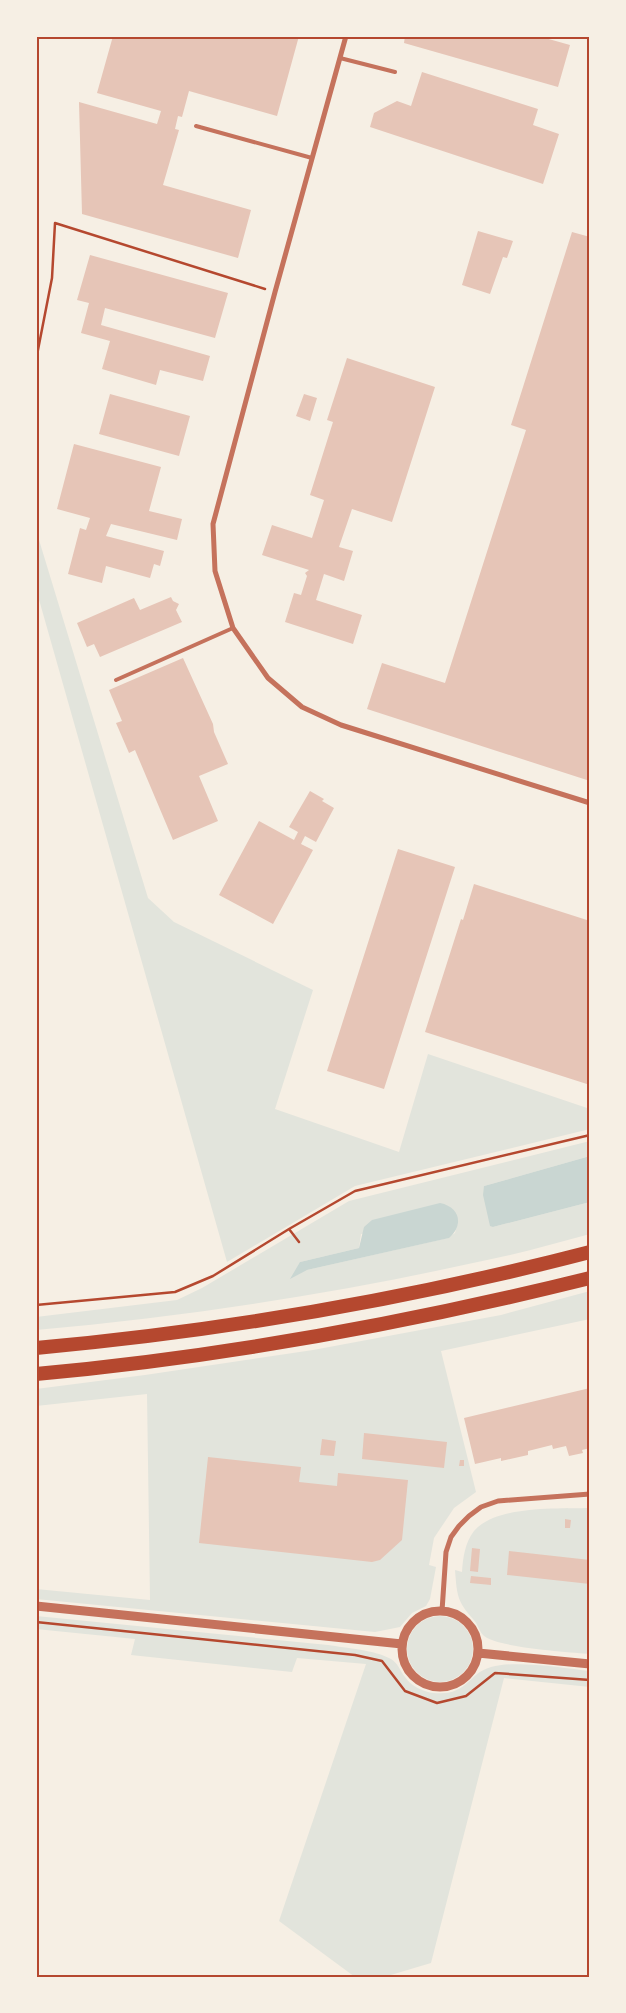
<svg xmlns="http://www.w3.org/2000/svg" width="626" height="2013" font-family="Raleway,sans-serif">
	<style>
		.green { fill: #e2e4dc; fill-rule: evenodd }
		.water { fill: #c9d6d2 }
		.building { fill: #e6c5b7 }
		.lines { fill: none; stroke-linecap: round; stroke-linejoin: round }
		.path { stroke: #b5482f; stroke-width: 2.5 }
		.service { stroke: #c5725c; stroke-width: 4 }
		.minor { stroke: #c5725c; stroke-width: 5 }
		.tertiary { stroke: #c5725c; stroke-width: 9 }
		.motorway { stroke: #b5482f; stroke-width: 14 }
		.neatline { fill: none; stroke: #b5482f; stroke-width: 2 }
	</style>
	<rect width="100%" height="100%" fill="#f6efe4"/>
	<path class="green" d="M36,530L148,898L174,922L313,990L275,1109L399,1152L428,1054L590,1109V1129L355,1186L227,1262L36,589Z
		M590,1141V1156L484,1186L493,1227L590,1202V1234C556,1243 522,1253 487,1260C338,1293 188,1317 36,1330V1317L177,1300L202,1288L349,1201ZM458,1222L455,1233L448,1238L307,1270L300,1262L359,1248L361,1234Z
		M590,1291V1319L441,1351L476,1492L454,1508L434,1538L429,1565L436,1567L430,1599L426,1606L412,1613L400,1627L375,1632L36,1599V1589L150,1600L147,1394L36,1406V1389L145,1375L313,1350L501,1315Z
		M590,1508V1654C570,1652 496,1648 483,1635C479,1631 478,1624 473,1619C457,1601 457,1595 455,1570L462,1572C463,1557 465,1543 474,1531C496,1505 558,1509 590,1508Z
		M407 1649a33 33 0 1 1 66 0a33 33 0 1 1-66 0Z
		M36,1616L328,1645C346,1648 375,1650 391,1659C398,1663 400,1671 405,1677C411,1686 423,1692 434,1693C468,1696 467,1674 491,1667C517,1660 563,1668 590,1671V1687L504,1678L431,1963L384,1977H355L279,1921L366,1664L297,1658L292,1672L131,1655L135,1639L36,1629Z"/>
	<path class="water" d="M590,1156V1202L493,1227L490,1226L483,1195L484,1186Z
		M440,1203C460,1207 464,1225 449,1238L307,1270L290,1279L300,1262L359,1248L364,1227L372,1220Z"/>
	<path class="building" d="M113,36H299L277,116L189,91L182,117L178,116L175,129L179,130L163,185L251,210L238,258L82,214L79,102L157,124L161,111L97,93Z
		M405,36H538L570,45L558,87L404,43Z
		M422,72L538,109L533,125L559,134L543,184L370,127L374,113L397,101L411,106Z
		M478,231L513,241L507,258L503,257L490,294L462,285Z
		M572,232L590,237V781L367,709L382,663L445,683L526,430L511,425Z
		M90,255L228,293L215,338L105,308L101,325L210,356L203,381L160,370L156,385L102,369L110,341L81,333L89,303L77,300Z
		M347,358L435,387L392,522L352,509L339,547L353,551L344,581L324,574L316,600L362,615L353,644L285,622L294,593L301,595L307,576L305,573L309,570L262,555L272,525L312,538L324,500L310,495L333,422L327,420Z
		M110,394L190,416L179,456L99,434Z
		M304,394L317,398L310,421L296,416Z
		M74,444L161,467L149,511L182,519L177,540L111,524L106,536L164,551L160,566L154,564L150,578L106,566L102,583L68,574L80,528L86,530L90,518L57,509Z
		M171,597L173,601L179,604L176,610L182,622L100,657L94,644L87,647L77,623L134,598L140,610Z
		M183,658L213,724L214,732L228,764L199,776L218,821L173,840L135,750L129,753L116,723L122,721L109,690Z
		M310,791L324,799L322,801L334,808L316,842L305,836L301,844L313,850L273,924L219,895L259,821L294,840L298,832L289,827Z
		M398,849L455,867L384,1089L327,1071Z
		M474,884L590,921V1085L425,1032L461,919L463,920Z
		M590,1388V1448L582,1450L583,1453L569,1456L566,1446L553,1449L552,1445L528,1451V1455L501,1461V1458L475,1464L464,1418Z
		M364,1433L447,1442L444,1468L362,1459Z
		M322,1439L336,1441L334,1456L320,1455Z
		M208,1457L301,1467L299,1482L337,1486L338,1473L408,1480L402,1540L380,1560L372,1562L199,1543Z
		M460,1460H464V1466H459Z
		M565,1519L571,1520L570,1528H565Z
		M472,1548L480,1549L478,1572L470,1571Z
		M509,1551L590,1560V1584L507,1575Z
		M471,1576L491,1578V1585L470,1583Z"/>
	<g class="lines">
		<path class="path" d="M36,360L52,278L55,223L265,289
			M289,1229L299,1242
			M36,1305L175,1292L213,1276L289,1229L355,1191L590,1135
			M36,1622L355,1655L382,1661L405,1691L437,1703L466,1696L495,1673L590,1680"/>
		<path class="service" d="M340,58L395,72
			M196,126L312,158
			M116,680L233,628"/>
		<path class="minor" d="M346,36L275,292L213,524L215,571L233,628L268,678L302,707L341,725L590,803
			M442,1611L446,1552L451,1537L459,1526L469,1516L481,1507L498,1501L590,1494"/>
		<path class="tertiary" d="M36,1606L402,1644
			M402 1649a38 38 0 1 1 76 0a38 38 0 1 1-76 0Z
			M478,1653L590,1664"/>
		<path class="motorway" d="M36,1348C223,1331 409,1299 590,1252
			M36,1374C223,1357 408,1323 590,1278"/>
	</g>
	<rect width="626" height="2013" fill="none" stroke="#f6efe4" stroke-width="75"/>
	<rect x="38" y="38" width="550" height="1938" class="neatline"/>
</svg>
